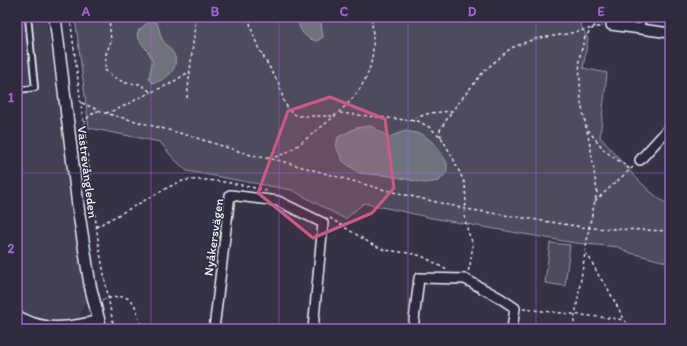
<svg xmlns="http://www.w3.org/2000/svg" width="687" height="346" font-family="Itim,sans-serif">
	<style>
		.built { fill: #433f51 }
		.green { fill: #4d4b5c; stroke: #9a9eaa }
		.water { fill: #70717f; stroke: #a0a4af }
		.lines { fill: none; stroke-linecap: round; stroke-linejoin: round }
		.service-casing { stroke: #e8f1f8; stroke-width: 8 }
		.minor-casing { stroke: #e8f1f8; stroke-width: 12 }
		.tertiary-casing { stroke: #e8f1f8; stroke-width: 14 }
		.path { stroke: #e8f1f8; stroke-width: 1.5; stroke-dasharray: 3 3; stroke-linecap: butt }
		.service { stroke: #2f2a3d; stroke-width: 4.5 }
		.minor { stroke: #2f2a3d; stroke-width: 9 }
		.tertiary { stroke: #2f2a3d; stroke-width: 11 }
		.marked { fill: #cd598a; fill-opacity: 0.2; stroke: #cd598a; stroke-width: 3; stroke-linejoin: round }
		.grid { fill: none; stroke: #9c67d0; stroke-width: 1; stroke-opacity: 0.55 }
		.labels { text-anchor: middle; stroke-width: 3; stroke-linejoin: round; paint-order: stroke }
		.street-label { font-size: 13px; fill: #e8f1f8; stroke: #2f2a3d }
		.neatline { fill: none; stroke: #9c67d0; stroke-width: 1.5 }
		.grid-label { font-size: 13px; text-anchor: middle; font-weight: bold; fill: #9c67d0 }
	</style>
	<rect width="100%" height="100%" fill="#363244"/>
	<filter id="ink" filterUnits="userSpaceOnUse"><feTurbulence type="fractalNoise" baseFrequency=".025" numOctaves="2"/><feDisplacementMap in="SourceGraphic" scale="8" xChannelSelector="R" yChannelSelector="G"/><feConvolveMatrix kernelMatrix="1 2 1 2 8 2 1 2 1" color-interpolation-filters="sRGB"/></filter>
	<g filter="url(#ink)">
		<path class="built" d="M17,17H46L87,300L80,313L84,329H17Z"/>
		<path class="green" d="M75,17H571L577,18L588,39L583,68L607,73L600,137C620,159 644,191 670,206V263L627,252L619,247L575,243L432,218L364,203L345,219L292,190L187,171L173,158L160,142L89,128Z
			M550,243L570,245L565,286L545,283Z"/>
		<path class="water" d="M298,17H320L323,37L317,41C305,39 298,30 298,17Z
			M150,21H155C160,27 159,33 162,39C165,45 173,50 175,57C178,71 165,80 153,83L149,79C149,73 153,66 152,60C150,51 140,44 137,35L139,30Z
			M371,126L389,137L405,131L422,134L436,145L447,163V172L439,181L425,183L391,176L359,173L343,161L336,147L338,137L356,128Z"/>
		<g class="lines">
			<g class="service-casing">
				<path id="service" d="M641,29L643,17
					M17,90L35,88L28,17"/>
			</g>
			<g class="minor-casing">
				<path id="minor" d="M611,25L670,33
					M640,160L670,127
					M214,329L230,195L278,201L323,223L313,329
					M413,329L419,278L465,279L500,298L515,308L512,329"/>
			</g>
			<g class="tertiary-casing">
				<path id="tertiary" d="M55,17L79,214L90,285L101,329
					M17,317C23,319 28,322 34,324C55,331 79,326 99,321"/>
			</g>
			<path class="path" d="M70,17L99,247L114,329
				M109,17L111,41L106,54L105,70L112,76L125,83L140,84L151,92L170,84L190,71
				M249,17L251,28L258,47L279,84L284,102L290,111L296,115L300,116H336
				M187,98L196,17
				M82,103L105,113L187,135L251,155L281,161L385,190L466,209L589,228L670,231
				M106,113L118,109L151,92
				M340,113L406,120
				M405,120L418,121L429,127L441,137L452,156L465,184L466,203L464,215L468,232L473,244L470,265L468,272
				M409,120L430,113L452,111L484,71L511,48L534,39L566,34L593,28L601,17
				M84,124C87,117 91,114 98,111
				M588,130L605,151L630,169
				M441,137L440,130L452,111
				M269,158C286,156 298,145 311,135C356,100 381,78 371,17
				M595,201L634,166
				M330,218L373,245L385,250L409,253L422,256L447,270
				M96,227L171,186C175,184 179,182 183,181C202,176 248,186 268,191
				M586,253L589,257L600,278L606,285L625,321
				M102,300C134,291 135,301 141,329
				M523,309L619,319L625,321L633,329
				M573,329L589,228L597,192L591,150L581,103L579,59L585,37L593,28L603,26"/>
			<use href="#service" class="service"/>
			<use href="#minor" class="minor"/>
			<use href="#tertiary" class="tertiary"/>
		</g>
	</g>
	<path class="marked" d="M330,97L385,119L394,188L372,213L313,238L258,193L288,111Z"/>
	<path class="grid" d="M151,17V329M279,17V329M408,17V329M536,17V329M17,173H670"/>
	<g class="labels">
		<g class="street-label">
			<text transform="translate(88 172) rotate(83)" y="5">Västrevångleden</text>
			<text transform="translate(213 237) rotate(-82)" y="5">Nyåkersvägen</text>
		</g>
	</g>
	<rect width="687" height="346" fill="none" stroke="#2f2a3d" stroke-width="44"/>
	<rect x="22" y="22" width="643" height="302" class="neatline"/>
	<g class="grid-label">
		<text x="86" y="16">A</text>
		<text x="215" y="16">B</text>
		<text x="344" y="16">C</text>
		<text x="472" y="16">D</text>
		<text x="601" y="16">E</text>
		<text x="11" y="102">1</text>
		<text x="11" y="253">2</text>
	</g>
</svg>
